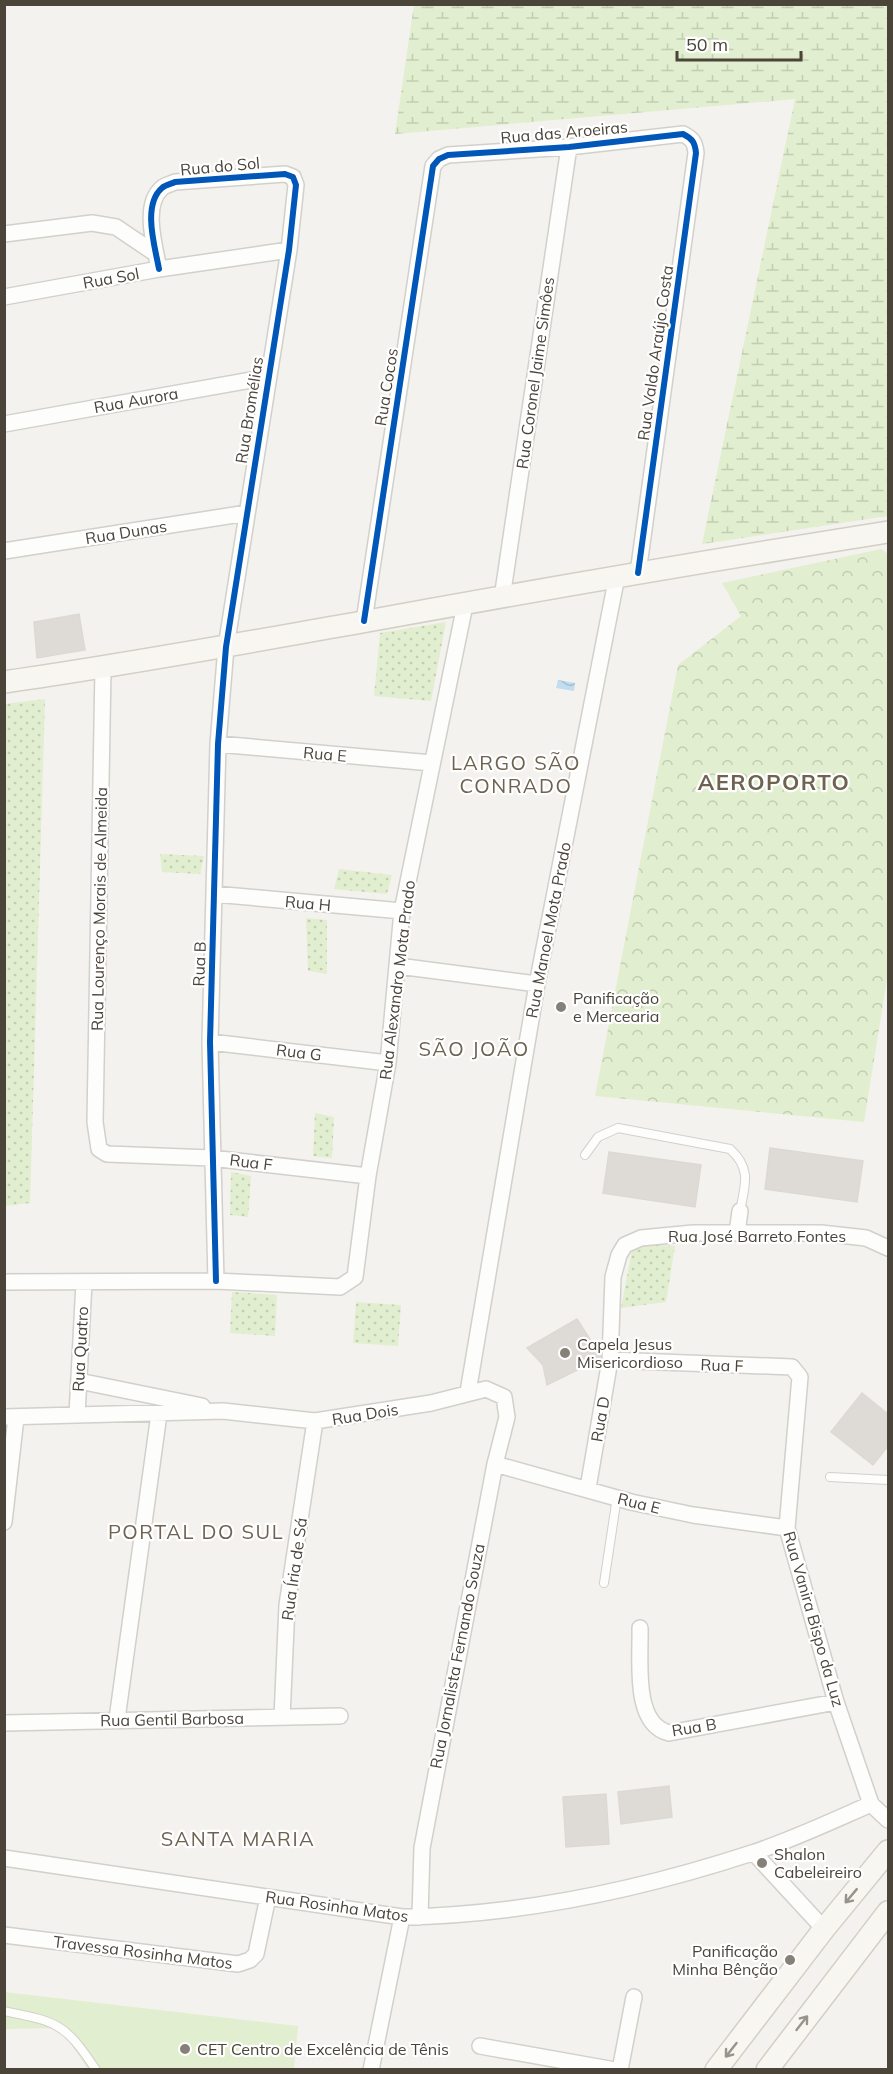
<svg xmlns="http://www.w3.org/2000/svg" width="893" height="2074" font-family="Mulish,sans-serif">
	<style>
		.grass { fill: url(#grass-dots) }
		.forest { fill: url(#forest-crowns) }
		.wetland { fill: url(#wetland-marsh) }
		.garden { fill: #e1eecf }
		.water { fill: url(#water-waves) }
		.building { fill: #dedbd6; stroke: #dcd9d4; stroke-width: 1.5 }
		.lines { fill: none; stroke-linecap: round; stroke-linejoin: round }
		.lane-casing { stroke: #d2d0cb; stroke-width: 10 }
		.street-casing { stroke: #d2d0cb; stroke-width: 18 }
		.secondary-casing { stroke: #d3cfc5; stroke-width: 24 }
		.lane { stroke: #fdfdfc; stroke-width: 8 }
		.street { stroke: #fdfdfc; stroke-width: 15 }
		.secondary { stroke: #f7f6f1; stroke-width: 21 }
		.cycleway-casing { stroke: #fff; stroke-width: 10 }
		.cycleway { stroke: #0057b8; stroke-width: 6 }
		.oneway { stroke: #98948c }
		.poi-dot { fill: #868178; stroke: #fff; stroke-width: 2 }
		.labels { text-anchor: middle; stroke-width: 4.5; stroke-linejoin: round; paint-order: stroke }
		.street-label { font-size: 16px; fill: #4b4439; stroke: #fff }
		.poi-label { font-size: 16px; fill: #4b4439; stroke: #fff; text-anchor: start }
		.quarter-label { font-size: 20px; letter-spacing: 1.5px; fill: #6e6250; stroke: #fff }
		.district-label { font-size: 22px; font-weight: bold; letter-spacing: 1.5px; fill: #6e6250; stroke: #fff }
	</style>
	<defs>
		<pattern id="grass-dots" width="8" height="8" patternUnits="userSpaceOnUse" patternTransform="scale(1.5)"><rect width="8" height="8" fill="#e1eecf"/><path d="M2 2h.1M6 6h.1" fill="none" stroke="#c3cdb2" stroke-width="1.8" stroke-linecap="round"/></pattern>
		<pattern id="forest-crowns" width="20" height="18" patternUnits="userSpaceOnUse" patternTransform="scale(1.5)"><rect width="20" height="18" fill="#e1eecf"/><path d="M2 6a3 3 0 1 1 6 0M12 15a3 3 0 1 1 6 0" fill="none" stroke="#c3cdb2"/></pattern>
		<pattern id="wetland-marsh" width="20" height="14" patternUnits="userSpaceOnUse" patternTransform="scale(1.5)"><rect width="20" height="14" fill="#e1eecf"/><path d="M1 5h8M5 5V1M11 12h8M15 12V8" fill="none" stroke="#c3cdb2"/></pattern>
		<pattern id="water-waves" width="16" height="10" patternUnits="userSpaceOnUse" patternTransform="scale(1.5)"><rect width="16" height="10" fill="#c0ddf1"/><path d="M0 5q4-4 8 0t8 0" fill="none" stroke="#a6bfcf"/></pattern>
	</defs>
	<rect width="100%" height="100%" fill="#f4f2ee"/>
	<path class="grass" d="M446,622L431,701L374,696L380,633Z
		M45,699L30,1203L5,1206V704Z
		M160,854L204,856L200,874L162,872Z
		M339,869L392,875L387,894L334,889Z
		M306,918L327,920V974L308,971Z
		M315,1113L334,1117L332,1158L313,1156Z
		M231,1172L251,1176L248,1217L230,1215Z
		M640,1244L675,1246L666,1302L621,1308L632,1250Z
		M232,1292L277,1295L275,1336L230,1333Z
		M356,1302L401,1305L398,1346L353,1343Z"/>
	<path class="forest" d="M881,549L888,554V973L864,1122L595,1096L678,665L741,616L722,583Z"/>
	<path class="wetland" d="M414,5H888V516L702,544L795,99L395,134Z"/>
	<path class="garden" d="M4,1992L298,2026L294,2069H88L60,2028L5,2029Z"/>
	<path class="water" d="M558,680L575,683L574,691L556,688Z"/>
	<path class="building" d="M79,614L85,650L37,658L34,622Z
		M770,1148L863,1161L857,1202L765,1189Z
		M609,1152L701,1165L695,1207L603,1193Z
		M577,1319L602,1358L547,1385L543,1365L527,1348Z
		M862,1393L888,1414V1446L873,1465L831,1432Z
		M669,1786L672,1817L621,1824L618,1792Z
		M606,1794L609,1844L566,1847L563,1797Z"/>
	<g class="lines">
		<g class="lane-casing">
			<path id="lane" d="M585,1155L598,1137L618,1128L730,1149C752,1169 745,1185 740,1211
				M830,1477L888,1480
				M604,1583L617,1497
				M4,2011C58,2022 65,2023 96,2070"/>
		</g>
		<g class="street-casing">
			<path id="street" d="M4,234L92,223L116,227L156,254
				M159,269C155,247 142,205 162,188C165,185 171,184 175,182L285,174L293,177L296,185L289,250L226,647L218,744L210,1042L216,1281
				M4,297L159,269L289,250
				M4,424L268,377
				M4,551L247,513
				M502,598L569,147
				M364,621L433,166L439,159L448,155L569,147L683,134C693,139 695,143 696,153L638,573
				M103,668L95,1122L99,1149L107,1154L211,1158L368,1176
				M218,744L432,763
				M214,894L402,911
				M398,966L537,984
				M210,1042L388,1063
				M737,1233L740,1211
				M4,1282L216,1281L340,1287L355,1277L368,1176L388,1063L402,911L465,605
				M610,1360L792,1367L800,1377L787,1528L836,1702L871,1804L888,1820
				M79,1381L202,1406
				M468,1392L537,984L617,576
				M77,1415L84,1282
				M4,1417L223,1411L315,1421L431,1403L486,1389L504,1397L507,1417L495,1464L422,1848L420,1917
				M495,1464L631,1502L693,1515L787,1528
				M588,1488L610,1360L613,1277L619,1255L625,1245L641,1238L693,1233H821L866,1238L888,1248
				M4,1522L16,1418
				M640,1628C641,1659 632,1724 669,1733L836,1702
				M282,1717L287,1605L315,1421
				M117,1719L159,1414
				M4,1723L340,1716
				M754,1853L824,1929
				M4,1858L402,1917C521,1915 639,1890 752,1853C792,1840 832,1821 871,1804
				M4,1935L238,1964L250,1960L256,1954L268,1897
				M480,2046L615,2070
				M371,2070L402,1917
				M620,2070L634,1997"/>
		</g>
		<g class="secondary-casing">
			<path id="secondary" d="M4,682C124,665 243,643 362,622C537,590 713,560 888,532
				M716,2070L824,1929L888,1851
				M767,2070L888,1912"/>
		</g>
		<use href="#lane" class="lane"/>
		<use href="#street" class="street"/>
		<use href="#secondary" class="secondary"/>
		<g class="cycleway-casing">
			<path id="cycleway" d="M159,269C155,247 142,205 162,188C165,185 171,184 175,182L285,174L293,177L296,185L289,250L226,647L218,744L210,1042L216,1281
				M364,621L433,166L439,159L448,155L569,147L683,134C693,139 695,143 696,153L638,573"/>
		</g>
		<use href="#cycleway" class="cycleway"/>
	</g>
	<defs><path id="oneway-shaft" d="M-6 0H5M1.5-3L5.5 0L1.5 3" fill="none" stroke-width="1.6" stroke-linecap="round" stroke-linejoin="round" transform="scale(1.5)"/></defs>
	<g class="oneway">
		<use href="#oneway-shaft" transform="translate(851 1896) rotate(130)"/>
		<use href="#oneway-shaft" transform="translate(802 2023) rotate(-52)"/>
		<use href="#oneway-shaft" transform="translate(731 2050) rotate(128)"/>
	</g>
	<g class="poi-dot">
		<circle cx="561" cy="1007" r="6"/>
		<circle cx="565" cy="1353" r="6"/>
		<circle cx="762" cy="1863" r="6"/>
		<circle cx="790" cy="1960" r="6"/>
		<circle cx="185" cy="2049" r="6"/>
	</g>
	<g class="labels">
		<g class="street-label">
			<text transform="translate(564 132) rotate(-5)" y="6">Rua das Aroeiras</text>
			<text transform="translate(220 166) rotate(-5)" y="6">Rua do Sol</text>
			<text transform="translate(111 278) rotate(-10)" y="6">Rua Sol</text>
			<text transform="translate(655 353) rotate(-82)" y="6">Rua Valdo Araújo Costa</text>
			<text transform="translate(535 373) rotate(-82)" y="6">Rua Coronel Jaime Simôes</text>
			<text transform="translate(386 387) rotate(-81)" y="6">Rua Cocos</text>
			<text transform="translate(136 400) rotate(-10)" y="6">Rua Aurora</text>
			<text transform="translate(249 410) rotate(-81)" y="6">Rua Bromélias</text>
			<text transform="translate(126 532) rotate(-9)" y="6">Rua Dunas</text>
			<text transform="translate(325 754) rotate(5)" y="6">Rua E</text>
			<text transform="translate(308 903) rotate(5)" y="6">Rua H</text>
			<text transform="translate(99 909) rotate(-89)" y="6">Rua Lourenço Morais de Almeida</text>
			<text transform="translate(548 930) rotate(-79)" y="6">Rua Manoel Mota Prado</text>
			<text transform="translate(199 964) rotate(-88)" y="6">Rua B</text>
			<text transform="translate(397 980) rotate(-83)" y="6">Rua Alexandro Mota Prado</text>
			<text transform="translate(299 1052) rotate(7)" y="6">Rua G</text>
			<text transform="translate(251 1162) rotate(7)" y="6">Rua F</text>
			<text x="757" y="1242">Rua José Barreto Fontes</text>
			<text transform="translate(80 1349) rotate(-87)" y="6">Rua Quatro</text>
			<text transform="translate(722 1365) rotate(2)" y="6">Rua F</text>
			<text transform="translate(365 1414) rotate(-9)" y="6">Rua Dois</text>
			<text transform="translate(600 1419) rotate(-80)" y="6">Rua D</text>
			<text transform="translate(639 1503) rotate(14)" y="6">Rua E</text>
			<text transform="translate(294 1569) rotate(-82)" y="6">Rua Íria de Sá</text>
			<text transform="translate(814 1619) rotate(74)" y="6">Rua Vanira Bispo da Luz</text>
			<text transform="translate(457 1656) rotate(-79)" y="6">Rua Jornalista Fernando Souza</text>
			<text transform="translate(172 1719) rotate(-1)" y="6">Rua Gentil Barbosa</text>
			<text transform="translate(694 1727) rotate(-9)" y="6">Rua B</text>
			<text transform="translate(337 1906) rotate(8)" y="6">Rua Rosinha Matos</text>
			<text transform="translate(143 1952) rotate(7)" y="6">Travessa Rosinha Matos</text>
		</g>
		<g class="poi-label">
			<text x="573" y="1004">Panificação<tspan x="573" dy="18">e Mercearia</tspan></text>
			<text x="577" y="1350">Capela Jesus<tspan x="577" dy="18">Misericordioso</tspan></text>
			<text x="774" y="1860">Shalon<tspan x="774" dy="18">Cabeleireiro</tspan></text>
			<text x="778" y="1957" text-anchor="end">Panificação<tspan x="778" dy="18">Minha Bênção</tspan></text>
			<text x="197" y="2055">CET Centro de Excelência de Tênis</text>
		</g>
		<g class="quarter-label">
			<text x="516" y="770">LARGO SÃO<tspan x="516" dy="23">CONRADO</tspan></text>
			<text x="474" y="1056">SÃO JOÃO</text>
			<text x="196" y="1539">PORTAL DO SUL</text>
			<text x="238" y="1846">SANTA MARIA</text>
		</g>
		<g class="district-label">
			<text x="774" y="790">AEROPORTO</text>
		</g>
	</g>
	<rect width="893" height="2074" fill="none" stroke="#4b4439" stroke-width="12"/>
	<path d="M677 51v9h124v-9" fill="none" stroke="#4b4439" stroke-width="3"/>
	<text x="686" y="51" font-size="18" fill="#4b4439" stroke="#ffffff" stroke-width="4.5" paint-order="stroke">50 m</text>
</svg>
